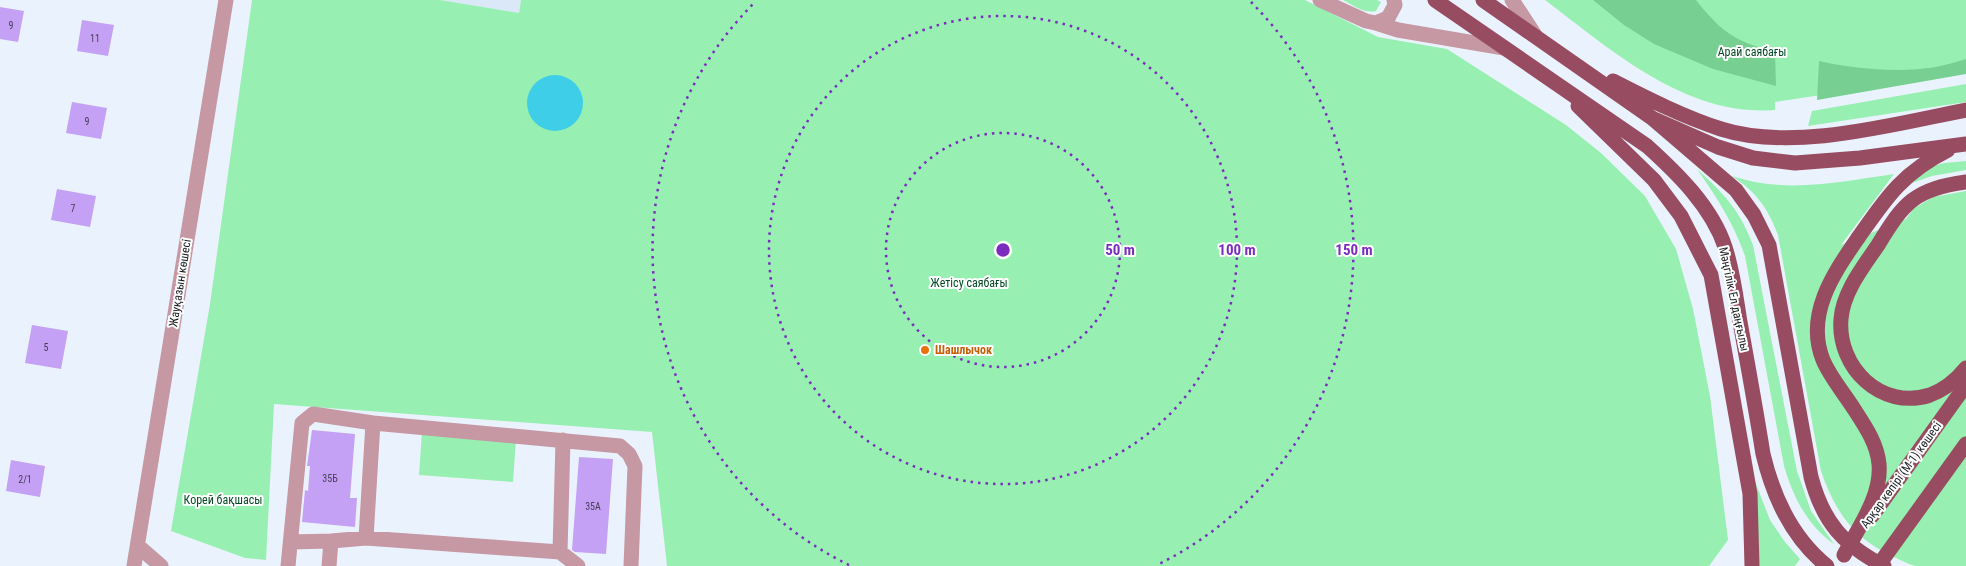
<svg xmlns="http://www.w3.org/2000/svg" width="1966" height="566" font-family="'Roboto Condensed',sans-serif">
	<style>
		.built { fill: #dae8f8 }
		.green { fill: #97f0b1 }
		.forest { fill: #78cf92 }
		.water { fill: #3ecee7 }
		.building { fill: #c4a1f5 }
		.lines { fill: none; stroke-linecap: round; stroke-linejoin: round }
		.minor { stroke: #c598a3; stroke-width: 15 }
		.major { stroke: #984c62; stroke-width: 15 }
		.major-bridge { stroke: #984c62; stroke-width: 15 }
		.ring { fill: none; stroke: #7b2cbf; stroke-width: 2.5; stroke-dasharray: 2.5 5 }
		.food-dot { fill: #e8710a; stroke: #fff; stroke-width: 2 }
		.labels { text-anchor: middle; stroke-width: 4; stroke-linejoin: round; paint-order: stroke }
		.number-label { font-size: 10px; fill: #443d54 }
		.park-label { font-size: 12px; fill: #044a24; stroke: #fff }
		.street-label { font-size: 12px; fill: #191c1f; stroke: #fff }
		.food-label { font-size: 12px; font-weight: bold; fill: #c56008; stroke: #fff; text-anchor: start }
		.centre { fill: #7b2cbf; stroke: #fff; stroke-width: 2.5 }
		.ring-label { font-size: 15px; text-anchor: middle; font-weight: bold; fill: #7b2cbf; stroke: #fff; stroke-width: 4; stroke-linejoin: round; paint-order: stroke }
	</style>
	<rect width="100%" height="100%" fill="#eaf3fd"/>
	<path class="built" d="M440,0H521L519,13Z"/>
	<path class="green" d="M252,0H440L519,13L521,0H1305L1378,37L1447,49L1566,125L1601,153L1645,196L1676,249L1693,309L1710,396L1728,540L1709,566H667L652,432L274,404L266,560L245,558L171,531L210,304Z
		M1343,0H1377L1381,2L1376,11C1364,14 1353,5 1343,0Z
		M1545,0H1966V73L1775,102V110C1686,117 1611,50 1545,0Z
		M1966,84V102L1808,126L1812,111Z
		M1966,161V170L1932,176L1912,183L1926,168L1944,163Z
		M1697,169C1725,195 1739,209 1753,245L1797,471L1811,511L1834,544C1807,525 1793,497 1784,466L1745,256C1733,222 1717,198 1697,169Z
		M1894,174L1841,245L1906,219L1913,209L1933,197L1966,191V566C1950,566 1932,566 1915,566C1908,564 1901,560 1894,557C1854,539 1835,512 1821,471L1778,235C1767,207 1757,193 1732,176C1786,194 1839,182 1894,174Z
		M422,432L516,439L513,482L419,475Z
		M1751,471L1770,520L1785,542L1800,559L1795,566H1757Z"/>
	<path class="forest" d="M1593,0H1696C1722,33 1735,41 1775,52L1776,86L1713,69L1654,44L1624,25Z
		M1966,59V74L1817,100L1819,61C1856,69 1898,73 1936,67C1946,65 1956,62 1966,59Z"/>
	<path class="water" d="M527 103a28 28 0 1 1 56 0a28 28 0 1 1-56 0Z"/>
	<path class="building" d="M0,7L24,11L18,42L0,39Z
		M82,20L114,25L108,56L77,51Z
		M72,102L107,108L101,139L66,133Z
		M57,189L96,196L90,227L51,220Z
		M32,325L68,331L61,369L25,363Z
		M312,430L355,434L350,498H357L355,527L302,522L305,490L308,491L310,466H307Z
		M579,457L613,459L606,554L575,552L572,550Z
		M11,460L45,466L40,497L6,491Z"/>
	<g class="lines">
		<path class="minor" d="M1320,0L1366,21L1376,23
			M1394,0L1395,5L1388,18L1376,23L1398,30L1504,48
			M1512,0L1535,35
			M373,423L620,446L629,454L635,466L631,566
			M291,542L331,541
			M138,546L161,566
			M560,552L563,440
			M134,566L226,0
			M288,566L302,423L313,414L373,423L366,538
			M329,566L331,541L366,538L560,552L578,566"/>
		<path class="major" d="M1435,0L1647,146C1677,173 1712,207 1725,247C1733,271 1736,297 1740,322C1748,366 1756,410 1763,454C1773,496 1792,538 1827,566
			M1483,0L1652,118L1718,147L1753,158L1795,163L1860,158L1966,144
			M1613,81C1648,99 1684,117 1721,129C1793,152 1894,124 1966,110
			M1578,106L1654,180L1681,216L1711,275L1750,494L1752,566
			M1652,118L1736,190L1754,215L1769,245L1811,477C1823,522 1843,545 1884,566
			M1966,182C1915,189 1904,202 1878,245C1863,267 1843,292 1841,319C1837,367 1881,411 1930,395C1944,390 1957,379 1966,368
			M1858,238C1886,198 1902,173 1948,150"/>
		<path class="major-bridge" d="M1872,516L1966,385
			M1844,555C1858,528 1882,496 1879,464C1877,443 1865,426 1854,409C1844,393 1830,377 1823,360C1805,315 1833,274 1858,238
			M1878,566L1966,444"/>
	</g>
	<g class="ring">
		<circle cx="1003" cy="250" r="117"/>
		<circle cx="1003" cy="250" r="234"/>
		<path d="M849 565A351 351 0 0 1 755 2M1251 2A351 351 0 0 1 1157 565"/>
	</g>
	<circle class="food-dot" cx="925" cy="350" r="5"/>
	<g class="labels">
		<g class="number-label">
			<text x="11" y="29">9</text>
			<text x="95" y="42">11</text>
			<text x="87" y="125">9</text>
			<text x="73" y="212">7</text>
			<text x="46" y="351">5</text>
			<text x="330" y="482">35Б</text>
			<text x="25" y="483">2/1</text>
			<text x="593" y="510">35А</text>
		</g>
		<g class="park-label">
			<text x="1752" y="56">Арай саябағы</text>
			<text x="969" y="287">Жетісу саябағы</text>
			<text x="223" y="504">Корей бақшасы</text>
		</g>
		<g class="street-label">
			<text transform="translate(180 283) rotate(-81)" y="4">Жауқазын көшесі</text>
			<text transform="translate(1734 299) rotate(78)" y="4">Мәңгілік Ел даңғылы</text>
			<text transform="translate(1901 475) rotate(-54)" y="4">Арқар көпірі (М-1) көшесі</text>
		</g>
		<g class="food-label">
			<text x="935" y="354">Шашлычок</text>
		</g>
	</g>
	<circle cx="1003" cy="250" r="8" class="centre"/>
	<g class="ring-label">
		<text x="1120" y="255">50 m</text>
		<text x="1237" y="255">100 m</text>
		<text x="1354" y="255">150 m</text>
	</g>
</svg>
